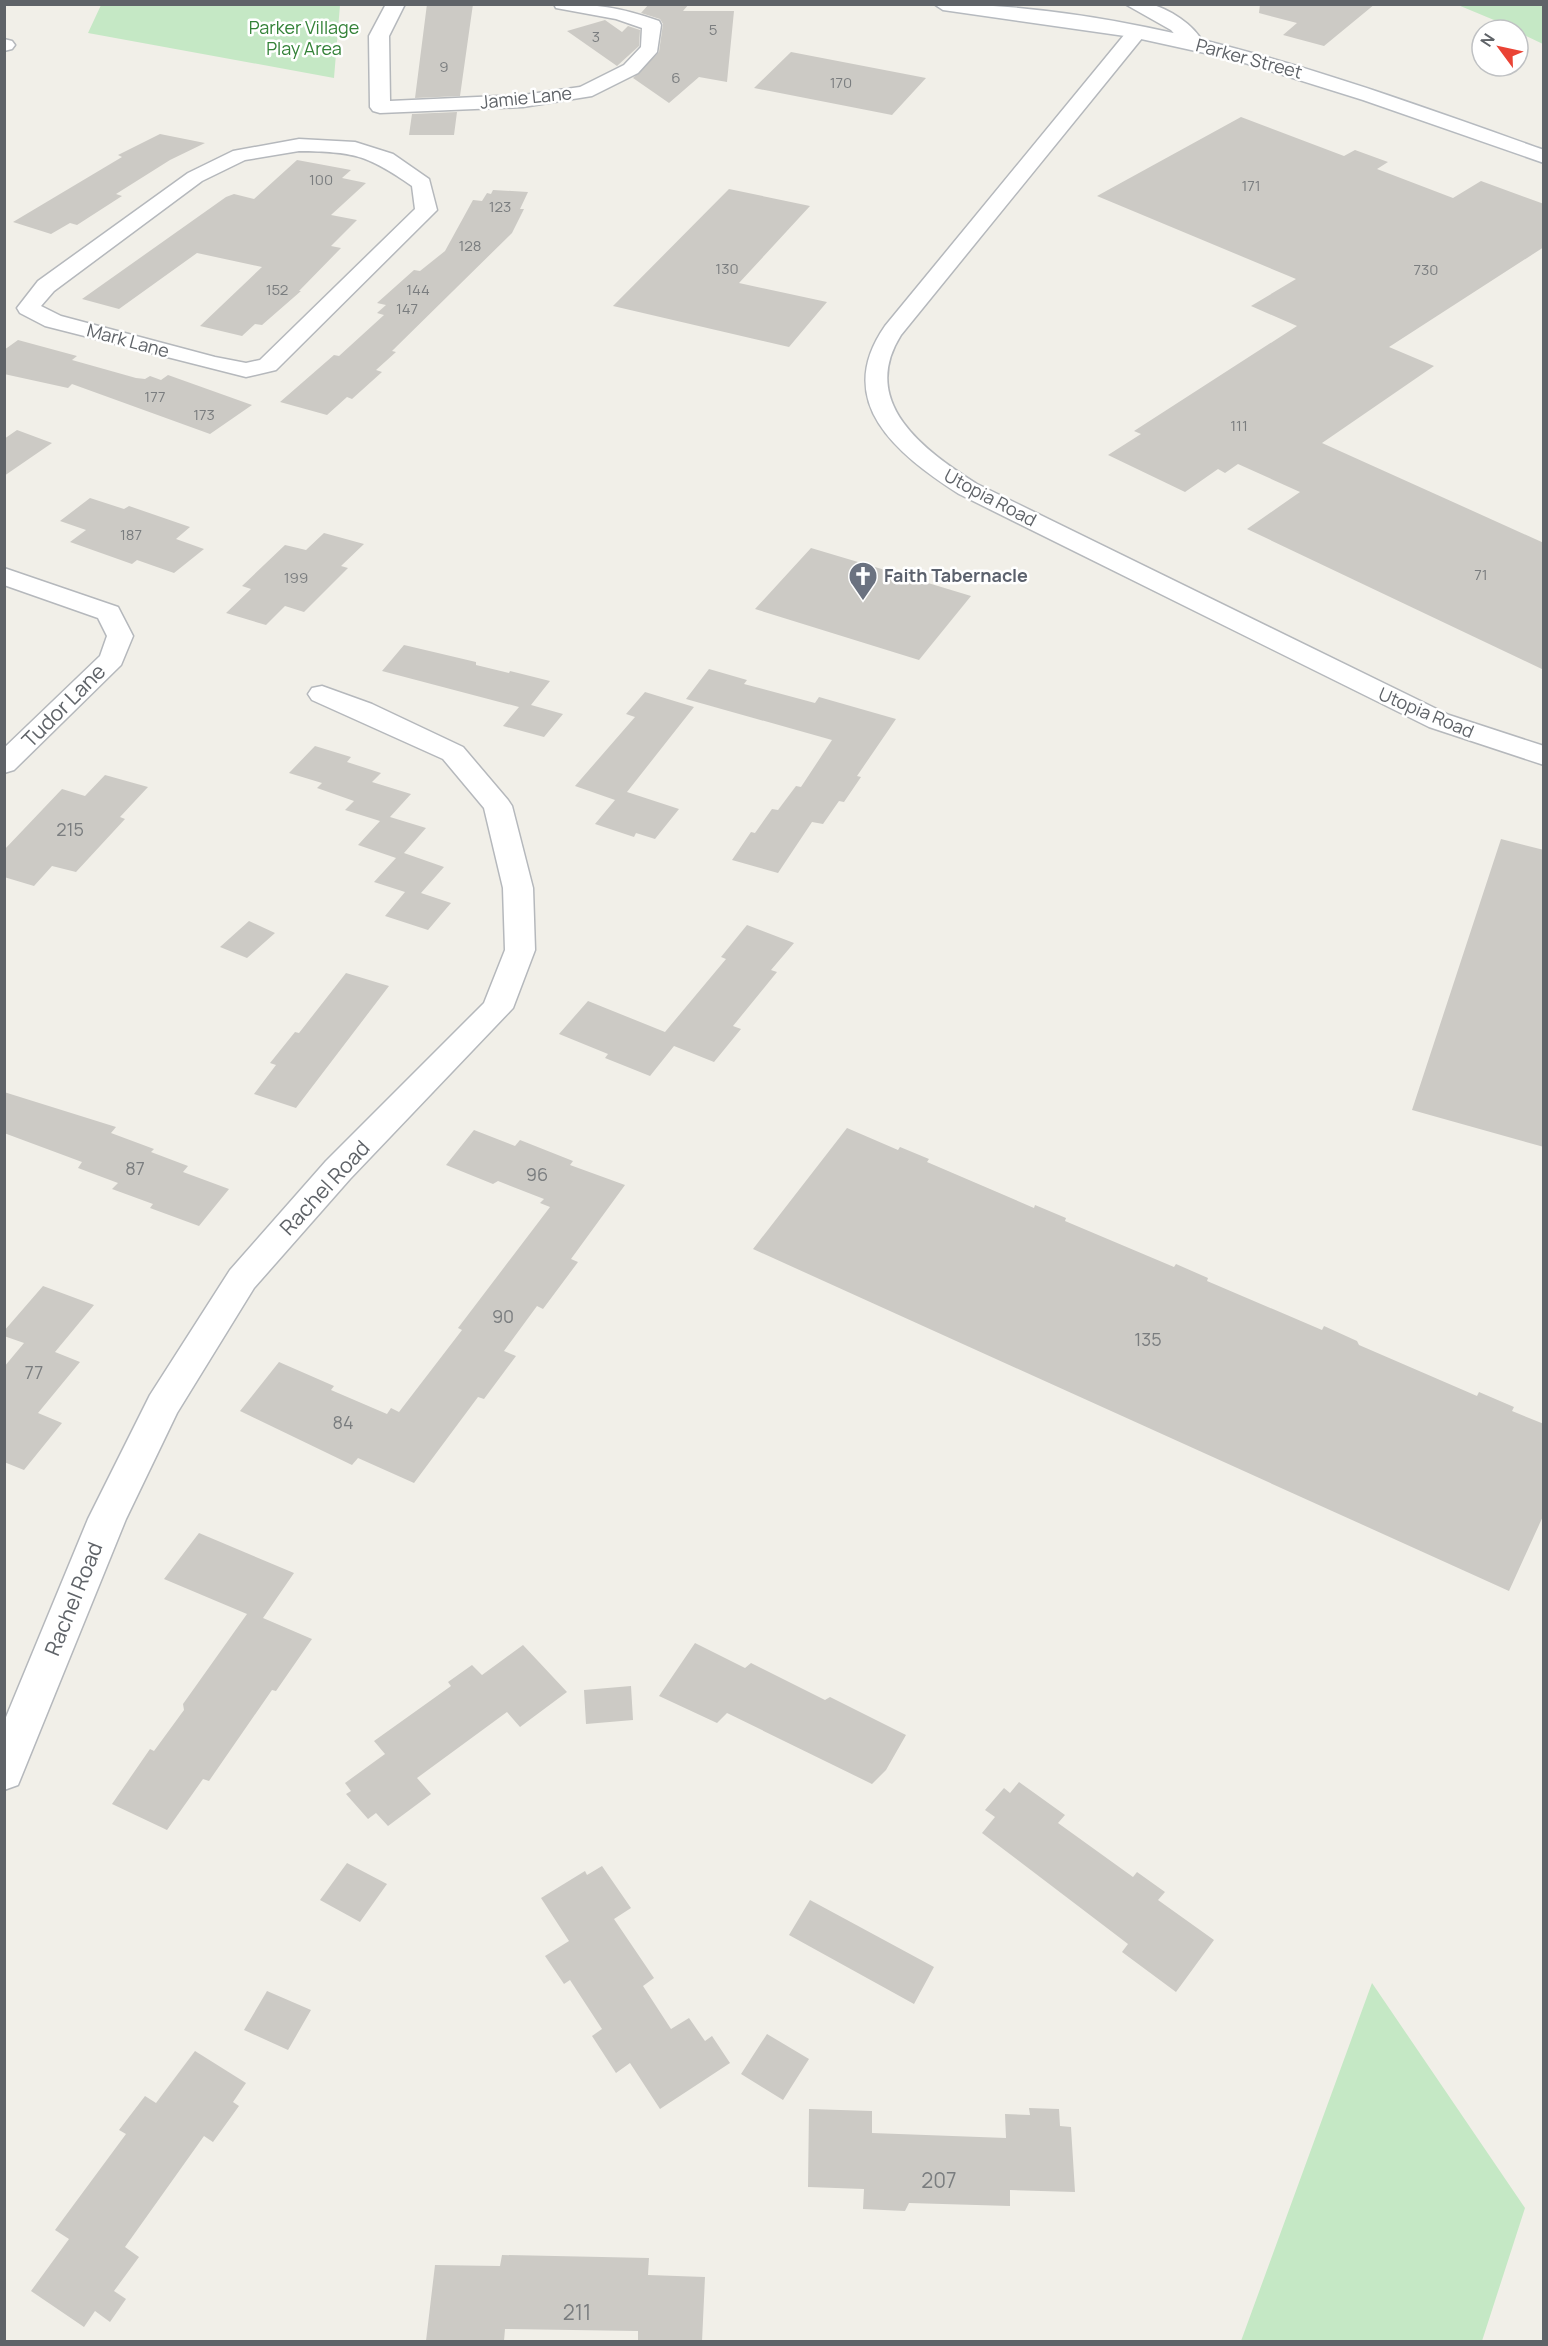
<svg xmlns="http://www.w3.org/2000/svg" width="1548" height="2346" font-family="Manrope,sans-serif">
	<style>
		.green { fill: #c5e8c5 }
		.building { fill: #cccac5 }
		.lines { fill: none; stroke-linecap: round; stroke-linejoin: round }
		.street-casing { stroke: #b5b8bc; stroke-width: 3 }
		.secondary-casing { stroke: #b6babf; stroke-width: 3 }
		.street { fill: #fff; fill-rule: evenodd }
		.secondary { fill: #fff; fill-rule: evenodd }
		.labels { text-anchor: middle; stroke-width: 5; stroke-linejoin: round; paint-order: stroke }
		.far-number-label { font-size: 15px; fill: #7a7d7f }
		.far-park-label { font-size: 18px; fill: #348238; stroke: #fff }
		.far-street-label { font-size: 18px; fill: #5f6368; stroke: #fff }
		.far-worship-label { font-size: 18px; font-weight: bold; fill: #5b616d; stroke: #fff; text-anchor: start }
		.number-label { font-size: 18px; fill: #7a7d7f }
		.street-label { font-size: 21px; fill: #5f6368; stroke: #fff }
		.near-number-label { font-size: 21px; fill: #7a7d7f }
	</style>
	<rect width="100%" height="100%" fill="#f1efe8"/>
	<path class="green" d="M101,5H340L334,78L88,33Z
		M1458,5H1543V44L1518,32V30Z
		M1372,1983L1525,2208L1482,2341H1241Z"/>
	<path class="building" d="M427,4H473L460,96L415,98Z
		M649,4H689L683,11H734L727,82L699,77L669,103L633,78L659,52L663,24L660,19L641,13Z
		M1260,4H1375L1324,46L1283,35L1297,23L1259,13Z
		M605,20L622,32L628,26L640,30L639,46L617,66L567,31Z
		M791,52L926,78L892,115L754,88Z
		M457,112L454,135H409L412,114Z
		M1241,117L1344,156L1355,150L1388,162L1377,169L1453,198L1481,181L1544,204V247L1389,347L1434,366L1322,443L1544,543V670L1247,529L1300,492L1238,464L1225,473L1218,469L1185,492L1108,455L1141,434L1134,431L1297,326L1251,306L1296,279L1097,196Z
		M160,134L205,143L170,160L116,194L122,196L77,225L70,223L51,234L13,222L122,157L118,155Z
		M297,160L351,170L342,178L366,183L331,215L357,220L331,246L341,248L299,291H301L262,325L255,324L242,336L200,326L262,267L197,253L119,309L82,299L226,197L234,194L254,199Z
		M729,189L810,206L739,283L827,302L789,347L613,306Z
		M493,190L528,192L520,209H524L512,233L392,351L396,352L376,370L382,372L352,399L347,397L327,415L280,402L334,355L339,356L384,315L377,313L386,305L377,303L414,270L420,271L445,251L473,200L482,201L487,193L491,194Z
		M18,340L77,356L72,360L136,378L145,379L150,376L161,380L168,375L252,405L210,434L72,384L68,388L4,374V350Z
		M17,430L52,443L4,476V439Z
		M90,498L124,509L129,506L190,527L176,539L204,549L174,573L137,560L132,564L70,542L86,530L60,521Z
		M324,533L364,544L341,566L348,568L304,612L285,606L266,625L226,613L251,589L242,586L285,545L306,550Z
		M811,548L905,576L971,596L919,660L755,609Z
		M404,645L476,662V665L509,673L510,671L550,681L531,705L563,714L544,737L503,726L519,707L382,671Z
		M709,669L747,680L744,684L815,703L819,697L896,719L857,776L861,777L844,802L839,801L823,824L812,822L778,873L732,860L751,832L755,833L772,809L778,810L796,786L801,787L832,740L686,699Z
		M645,692L694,707L627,792L679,809L655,839L636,833L634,837L595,824L615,800L575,786L635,717L626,714Z
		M315,746L351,757L347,762L381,773L372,782L411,794L390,817L426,828L404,853L444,867L421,893L451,903L428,930L385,916L405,892L374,882L396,858L358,845L380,821L345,810L354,801L317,788L322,783L289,773Z
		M105,775L148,787L120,817L125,819L76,872L52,866L34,886L4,877V850L62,789L85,796Z
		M1501,839L1544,850V1147L1412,1110Z
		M249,921L275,933L247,958L220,947Z
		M747,925L794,943L771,970L777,972L733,1026L741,1029L714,1062L674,1046L650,1076L605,1058L608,1054L559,1034L588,1001L665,1032L726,959L721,957Z
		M346,973L389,986L296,1108L254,1094L276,1065L270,1063L295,1032L299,1033Z
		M4,1092L116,1127L111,1133L154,1149L151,1152L188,1166L183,1172L229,1189L199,1226L150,1208L153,1204L112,1189L118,1183L78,1168L82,1162L4,1133Z
		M847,1128L898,1150L900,1147L929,1159L927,1162L1034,1208L1035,1205L1066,1218L1065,1221L1174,1267L1176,1264L1208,1278L1207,1281L1322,1330L1324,1326L1357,1341L1359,1345L1477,1396L1479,1392L1514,1407L1512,1411L1544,1424V1514L1509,1591L753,1249Z
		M474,1130L515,1146L520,1140L573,1161L570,1165L625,1185L571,1259L578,1262L543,1309L537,1306L504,1351L516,1356L484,1399L478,1397L414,1483L358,1458L352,1465L240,1411L279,1362L334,1386L331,1390L387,1414L391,1408L399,1412L462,1330L458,1328L550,1207L540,1203L544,1199L498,1181L493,1184L446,1165Z
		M43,1286L94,1305L55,1352L80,1362L38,1413L62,1423L24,1470L4,1462V1367L24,1343L4,1336V1331Z
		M199,1533L294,1573L263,1618L312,1639L276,1691L272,1690L209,1781L203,1779L167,1830L112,1804L150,1749L154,1751L184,1710L183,1704L247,1614L164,1579Z
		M695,1643L745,1668L751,1663L825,1700L830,1697L906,1735L886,1770L872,1784L727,1713L717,1723L659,1696Z
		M523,1645L567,1692L520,1727L507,1712L417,1778L431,1794L388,1826L376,1813L368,1819L346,1794L351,1791L345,1783L385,1754L374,1741L451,1686L448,1682L472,1665L482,1675Z
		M631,1686L633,1720L586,1724L584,1690Z
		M1019,1782L1065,1815L1058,1823L1133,1877L1137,1872L1165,1892L1158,1900L1214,1940L1176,1992L1122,1952L1128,1944L982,1833L995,1817L985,1810L1004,1788L1010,1793Z
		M347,1863L387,1884L360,1922L320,1900Z
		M602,1866L631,1908L614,1919L654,1978L643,1986L671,2029L689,2018L705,2041L712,2036L730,2063L660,2109L630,2063L616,2073L592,2036L602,2029L570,1980L564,1984L545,1956L569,1941L541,1898L585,1871L587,1875Z
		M810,1900L934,1967L914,2004L789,1935Z
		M267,1991L311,2010L288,2050L244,2030Z
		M767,2034L809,2059L783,2100L741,2074Z
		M195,2051L246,2083L233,2102L239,2106L213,2142L204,2136L125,2247L139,2257L114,2291L126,2299L110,2322L95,2311L84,2327L31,2291L69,2239L55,2230L126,2134L119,2130L145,2096L156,2103Z
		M1029,2108L1059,2109L1060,2126L1071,2127L1075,2192L1010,2190V2206L909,2203L905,2211L863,2209L864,2189L808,2187L809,2109L872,2111V2133L1006,2138L1005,2114L1030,2115Z
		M502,2255L649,2258L648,2275L705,2277L702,2342H638V2331L505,2329L504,2341H426L435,2265L500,2266Z"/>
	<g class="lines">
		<g class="street-casing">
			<path id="street" d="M386,4H405L389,36L390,101L523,95L580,87L624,65L641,47L642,28L616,19L556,8L554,4C596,4 619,7 659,21L661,25L657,52L638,73L592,96L523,107L380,113L373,111L370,107L369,36Z
				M1125,4C1133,4 1142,3 1149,4C1168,8 1195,25 1203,43L1200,47H1186L1171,30Z
				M1136,27L1143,29L1145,33L1143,37L901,335C858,403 925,451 977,484L1449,715L1544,746V765L1429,727L959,494C897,454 832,402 885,326L1129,29Z
				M4,39L12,41L15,45L12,49L4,51Z
				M299,139L355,142L393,154L429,179L437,210L276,370L246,377L45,326L20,313L17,308L38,281L188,173L233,151ZM299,151C354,152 366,154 412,186L415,209L260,360L246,363L215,357L61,316L41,306L54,291L202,181L245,160Z
				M4,568L118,607L133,636L121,665L14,770L4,773V748L100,656L107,636L98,618L4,585Z
				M322,686L372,704L463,747L508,800L512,806L533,888L535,950L513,1008L350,1179L254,1288L177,1413L126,1519L18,1785L4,1790V1722L88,1519L150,1395L230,1270L326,1161L484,1003L505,950L503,888L484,808L443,759L312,700L308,694L312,688Z"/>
		</g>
		<g class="secondary-casing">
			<path id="secondary" d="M934,4C1145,4 1347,80 1544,150V163L1363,100L1232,59L1132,37L943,10Z"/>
		</g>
		<use href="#street" class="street"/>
		<use href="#secondary" class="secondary"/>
	</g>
	<defs>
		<g id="church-pin" transform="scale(1.5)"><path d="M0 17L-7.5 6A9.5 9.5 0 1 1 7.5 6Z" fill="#6b7280" stroke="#fff"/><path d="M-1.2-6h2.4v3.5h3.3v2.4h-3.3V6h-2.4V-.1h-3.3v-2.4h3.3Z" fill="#fff"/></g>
	</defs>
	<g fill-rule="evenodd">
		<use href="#church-pin" x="863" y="576"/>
	</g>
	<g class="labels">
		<g class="far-number-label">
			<text x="713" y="35">5</text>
			<text x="596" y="42">3</text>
			<text x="444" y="72">9</text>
			<text x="676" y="83">6</text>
			<text x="841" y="88">170</text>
			<text x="321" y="185">100</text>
			<text x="1251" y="191">171</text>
			<text x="500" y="212">123</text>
			<text x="470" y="251">128</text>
			<text x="727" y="274">130</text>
			<text x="1426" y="275">730</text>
			<text x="277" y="295">152</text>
			<text x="418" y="295">144</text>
			<text x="407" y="314">147</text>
			<text x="155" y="402">177</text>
			<text x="204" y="420">173</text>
			<text x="1239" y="431">111</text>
			<text x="131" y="540">187</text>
			<text x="1481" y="580">71</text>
			<text x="296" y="583">199</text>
		</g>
		<g class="far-park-label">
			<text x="304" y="34">Parker Village<tspan x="304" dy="21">Play Area</tspan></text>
		</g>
		<g class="far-street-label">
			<text transform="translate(1249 59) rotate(15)" y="6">Parker Street</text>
			<text transform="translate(526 98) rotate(-6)" y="6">Jamie Lane</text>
			<text transform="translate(128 341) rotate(15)" y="6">Mark Lane</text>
			<text transform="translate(990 498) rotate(28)" y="6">Utopia Road</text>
			<text transform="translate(1426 713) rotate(23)" y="6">Utopia Road</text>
		</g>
		<g class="far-worship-label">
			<text x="884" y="582">Faith Tabernacle</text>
		</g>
		<g class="number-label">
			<text x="70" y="836">215</text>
			<text x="135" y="1175">87</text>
			<text x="537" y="1181">96</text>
			<text x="503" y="1323">90</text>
			<text x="1148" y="1346">135</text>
			<text x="34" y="1379">77</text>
			<text x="343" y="1429">84</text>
		</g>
		<g class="street-label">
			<text transform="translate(64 706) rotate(-45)" y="7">Tudor Lane</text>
			<text transform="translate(325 1188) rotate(-47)" y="7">Rachel Road</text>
			<text transform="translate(74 1599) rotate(-68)" y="7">Rachel Road</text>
		</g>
		<g class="near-number-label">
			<text x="939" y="2188">207</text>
			<text x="577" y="2320">211</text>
		</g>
	</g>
	<rect width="1548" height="2346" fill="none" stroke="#5f6368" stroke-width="12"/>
	<g transform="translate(1500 48) rotate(303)"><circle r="28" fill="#ffffff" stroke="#bfc1c3" stroke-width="1.5"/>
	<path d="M0-4.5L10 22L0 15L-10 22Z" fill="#ea4335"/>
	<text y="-9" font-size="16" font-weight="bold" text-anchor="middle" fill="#5f6368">N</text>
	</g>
</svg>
